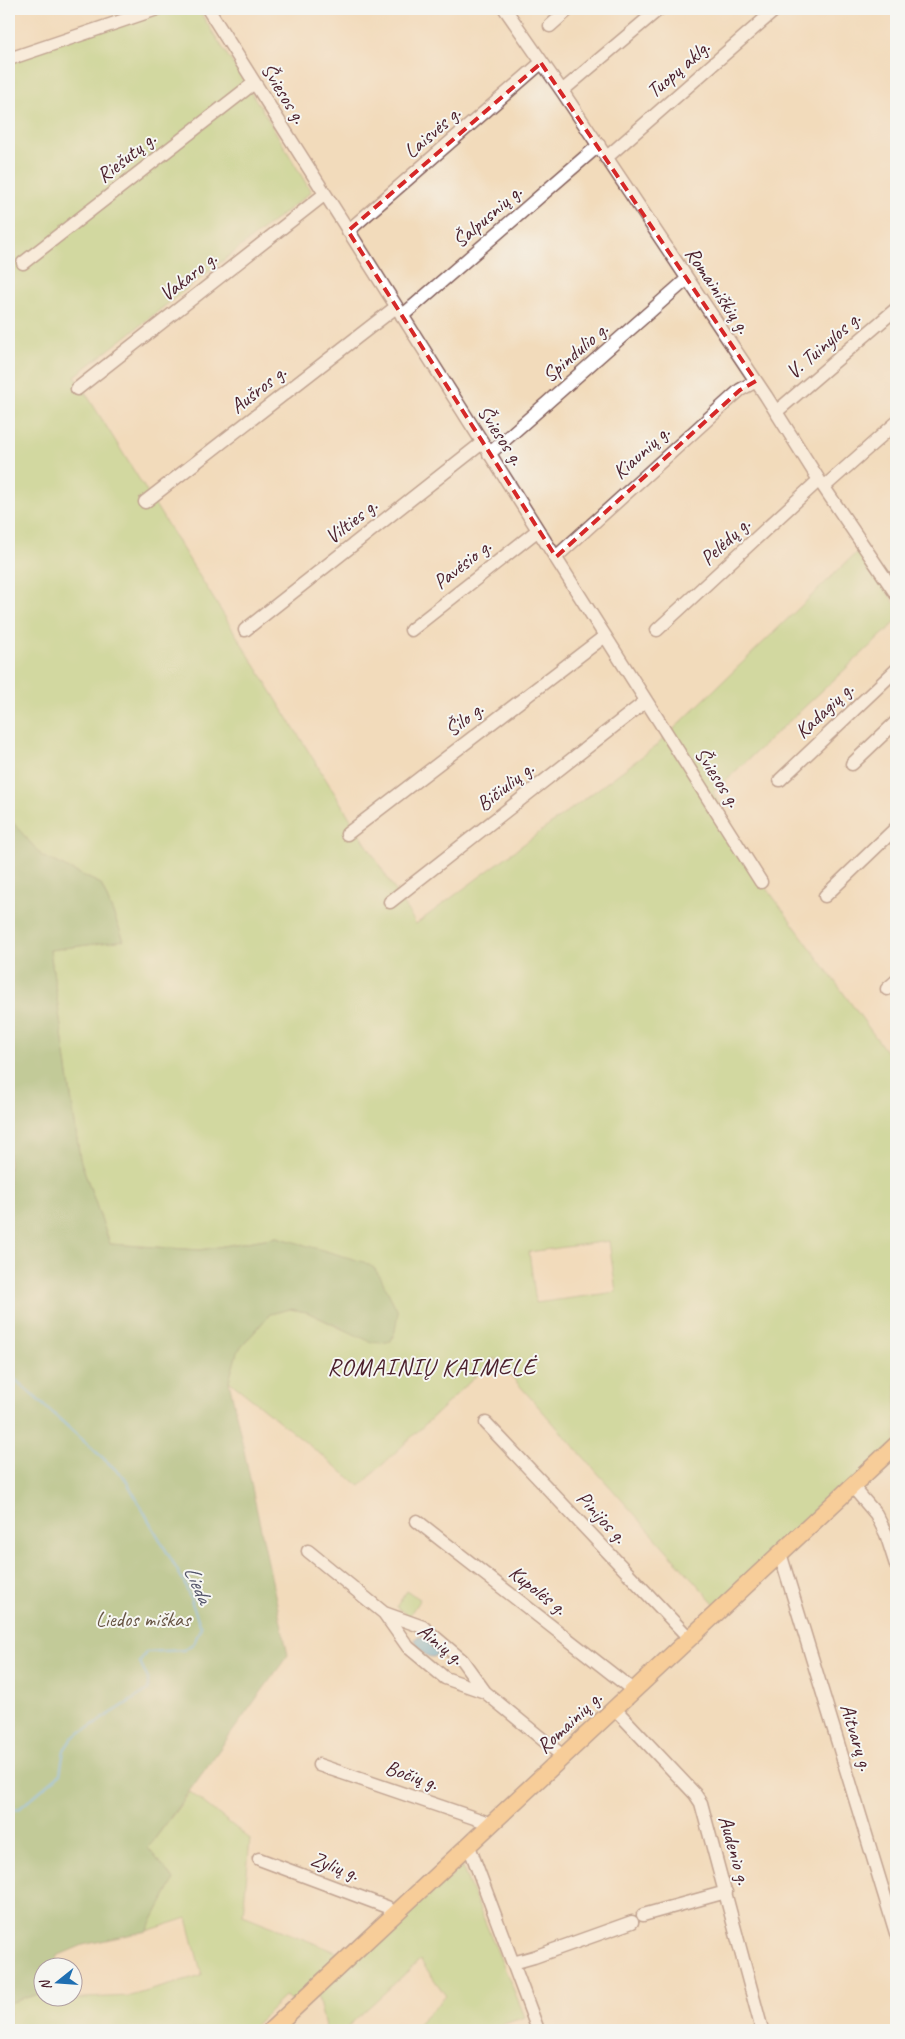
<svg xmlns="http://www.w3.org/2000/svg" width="905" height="2039" font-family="Caveat,sans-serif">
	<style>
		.green { fill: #abd47f; stroke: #7a7a55; fill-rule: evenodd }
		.forest { fill: #88b66e; stroke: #696a4c }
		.water { fill: #65b5e0; stroke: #586a86 }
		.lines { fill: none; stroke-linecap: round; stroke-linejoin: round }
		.stream { stroke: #65b5e0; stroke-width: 2.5 }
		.minor-casing { stroke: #85615d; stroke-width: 15 }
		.major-casing { stroke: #85615d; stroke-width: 19 }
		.minor { stroke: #fff; stroke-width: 12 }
		.major { stroke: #fdbc70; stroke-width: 16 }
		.marked { fill: none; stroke: #d62828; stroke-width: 4; stroke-dasharray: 10 6; stroke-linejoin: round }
		.labels { text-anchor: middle; stroke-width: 4; stroke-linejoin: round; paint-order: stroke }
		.street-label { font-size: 21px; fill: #4a1f2b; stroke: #f6f6f2 }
		.park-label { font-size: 21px; fill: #675544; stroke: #f6f6f2 }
		.water-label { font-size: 22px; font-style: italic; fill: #53546a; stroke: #f6f6f2 }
		.quarter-label { font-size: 24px; letter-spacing: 1px; fill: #4a1f2b; stroke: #f6f6f2 }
	</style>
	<rect width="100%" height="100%" fill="#f6f6f2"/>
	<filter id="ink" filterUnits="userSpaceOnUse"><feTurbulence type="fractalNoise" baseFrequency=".02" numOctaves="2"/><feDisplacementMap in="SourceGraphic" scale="10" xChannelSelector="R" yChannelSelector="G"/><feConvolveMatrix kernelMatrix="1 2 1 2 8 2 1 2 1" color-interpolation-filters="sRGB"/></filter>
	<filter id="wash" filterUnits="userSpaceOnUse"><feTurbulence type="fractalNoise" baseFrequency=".0096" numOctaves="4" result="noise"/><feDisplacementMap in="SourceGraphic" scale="20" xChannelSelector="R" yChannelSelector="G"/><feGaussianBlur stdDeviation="1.12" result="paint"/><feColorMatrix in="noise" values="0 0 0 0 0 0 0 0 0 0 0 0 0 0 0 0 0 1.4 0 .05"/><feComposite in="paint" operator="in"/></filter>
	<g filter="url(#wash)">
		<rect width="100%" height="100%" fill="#f2dbbb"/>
		<path class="green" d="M138,9H198L268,119L311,192L75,376L416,924L656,746L859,550L896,605V622L713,792L763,883L896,1065V1445L720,1610L495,1358L360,1486L229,1381L237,1352L270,1314L290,1309L307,1312L344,1330L398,1312L374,1268L277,1237L200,1250L110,1244L80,1159L50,950L124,940L101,884L42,856L9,818V56ZM609,1241L616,1292L536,1303L529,1252Z
			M407,1591L420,1599L409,1616L396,1607Z
			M190,1792L250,1839L243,1915L354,1959L462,1867L525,2017L486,2030H411L446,1996L420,1960L344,2030H326L316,1990L299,2005L285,1996L249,2030H9V2003L42,1993V1996L62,1997L64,1999L130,1996L202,1976L187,1918L147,1931L174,1880L148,1848Z"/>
		<path class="forest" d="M9,818L42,856L101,884L124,940L50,950L80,1159L110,1244L200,1250L277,1237L364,1262L374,1268L381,1278L398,1312L395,1331L391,1341L381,1343L371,1342L307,1312L290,1309L270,1314L237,1352L229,1381L288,1655L148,1848L174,1880L147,1931L83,1945L57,1956V1966H42V1993L9,2003Z"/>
		<path class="water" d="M417,1637H426L438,1647V1654L434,1657C424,1658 418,1648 415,1639Z"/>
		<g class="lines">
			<path class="stream" d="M9,1374L124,1477L184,1582L201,1627L194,1643L184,1650L146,1652L140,1662L148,1679V1690L72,1738L64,1750L60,1774L20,1808L9,1812"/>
		</g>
	</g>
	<g filter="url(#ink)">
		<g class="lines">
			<g class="minor-casing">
				<path id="minor" d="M208,9L761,882
					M505,9L562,91L766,396L819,480L896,594
					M550,26L569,9
					M9,59L157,9
					M562,91L659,9
					M606,158L776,9
					M348,231L541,63
					M23,263L254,83
					M402,316L599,145
					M77,389L325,194
					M776,412L896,309
					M489,454L687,279
					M824,487L896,423
					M145,502L396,307
					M556,557L740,390L756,381
					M245,630L482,443
					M411,630L538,530
					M657,630L819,480
					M852,764L896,722
					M780,780L896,670
					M347,834L605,636
					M825,896L896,828
					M390,902L646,701
					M887,989L896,981
					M486,1423L690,1639
					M852,1486L876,1514L886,1534L896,1565
					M417,1521L634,1691
					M308,1551L384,1613L408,1647L445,1678L485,1692L564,1757
					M780,1553L896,1933
					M384,1613L423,1627L462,1660L485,1692
					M615,1709L695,1794L701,1803L762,2030
					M319,1765L492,1824
					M469,1846L538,2030
					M259,1859L387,1907L395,1915
					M643,1915L726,1892
					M513,1963L534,1957L632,1922"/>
			</g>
			<g class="major-casing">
				<path id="major" d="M271,2030L896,1445"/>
			</g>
			<use href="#minor" class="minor"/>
			<use href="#major" class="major"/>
		</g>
	</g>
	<path d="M0 0H905V2039H0ZM541,63L756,381L740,390L556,557L348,231Z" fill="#f2dbbb" fill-opacity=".55" fill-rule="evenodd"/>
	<path class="marked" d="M541,63L756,381L740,390L556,557L348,231Z"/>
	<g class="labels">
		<g class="street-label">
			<text transform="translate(678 69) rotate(-41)" y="7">Tuopų aklg.</text>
			<text transform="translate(284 93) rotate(58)" y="7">Šviesos g.</text>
			<text transform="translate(432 132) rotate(-41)" y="7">Laisvės g.</text>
			<text transform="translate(126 157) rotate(-38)" y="7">Riešutų g.</text>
			<text transform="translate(487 216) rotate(-41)" y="7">Šalpusnių g.</text>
			<text transform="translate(188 276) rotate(-38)" y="7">Vakaro g.</text>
			<text transform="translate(718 290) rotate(56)" y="7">Romainiškių g.</text>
			<text transform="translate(823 345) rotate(-41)" y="7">V. Tuinylos g.</text>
			<text transform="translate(575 352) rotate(-41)" y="7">Spindulio g.</text>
			<text transform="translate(258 389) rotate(-38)" y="7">Aušros g.</text>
			<text transform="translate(501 435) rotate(57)" y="7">Šviesos g.</text>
			<text transform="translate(641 452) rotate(-42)" y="7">Kiaunių g.</text>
			<text transform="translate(351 521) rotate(-38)" y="7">Vilties g.</text>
			<text transform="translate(725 541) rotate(-43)" y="7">Pelėdų g.</text>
			<text transform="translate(462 564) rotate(-38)" y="7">Pavėsio g.</text>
			<text transform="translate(824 710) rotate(-43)" y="7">Kadagių g.</text>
			<text transform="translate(464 719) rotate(-38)" y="7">Šilo g.</text>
			<text transform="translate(718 777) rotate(57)" y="7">Šviesos g.</text>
			<text transform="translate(505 786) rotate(-38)" y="7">Bičiulių g.</text>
			<text transform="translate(602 1517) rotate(47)" y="7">Pinijos g.</text>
			<text transform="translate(538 1590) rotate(38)" y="7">Kupolės g.</text>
			<text transform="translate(441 1644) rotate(39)" y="7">Ainių g.</text>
			<text transform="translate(569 1722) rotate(-43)" y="7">Romainių g.</text>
			<text transform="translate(857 1737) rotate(73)" y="7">Aitvarų g.</text>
			<text transform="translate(412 1775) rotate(19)" y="7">Bočių g.</text>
			<text transform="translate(735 1850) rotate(74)" y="7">Audenio g.</text>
			<text transform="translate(335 1866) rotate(20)" y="7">Zylių g.</text>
		</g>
		<g class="park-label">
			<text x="143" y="1626">Liedos miškas</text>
		</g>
		<g class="water-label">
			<text transform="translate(199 1584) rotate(66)" y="8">Lieda</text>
		</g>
		<g class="quarter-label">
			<text x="432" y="1375">ROMAINIŲ KAIMELĖ</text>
		</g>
	</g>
	<rect width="905" height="2039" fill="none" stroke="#f6f6f2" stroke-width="30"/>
	<g transform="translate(58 1982) rotate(253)"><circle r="24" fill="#f6f6f2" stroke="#b1a0a2"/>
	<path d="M0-4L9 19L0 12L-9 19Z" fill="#1f6fb2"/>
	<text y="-8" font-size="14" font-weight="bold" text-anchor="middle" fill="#4a1f2b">N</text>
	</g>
</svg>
